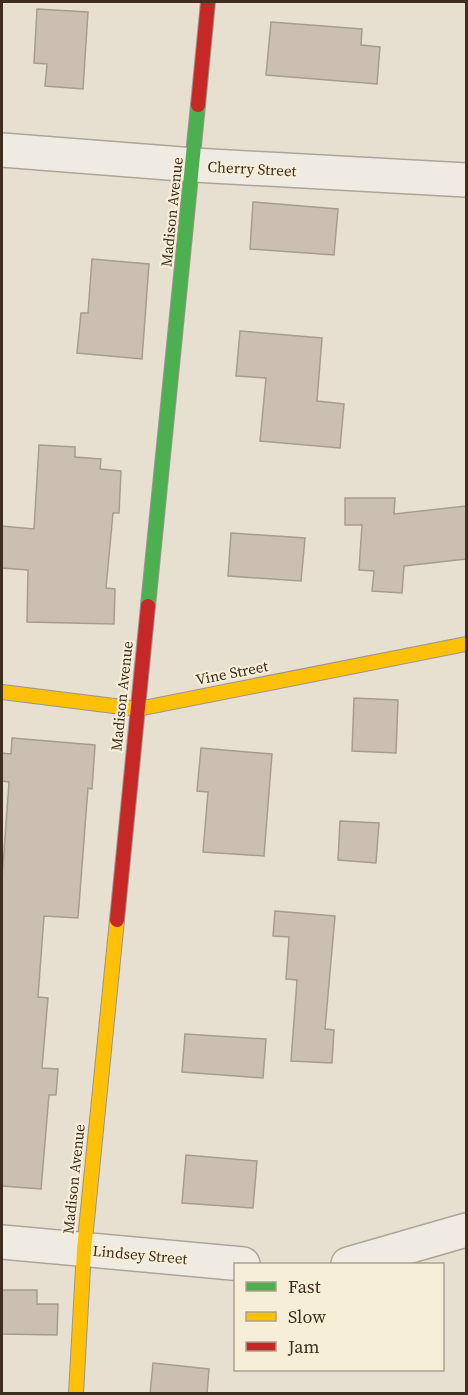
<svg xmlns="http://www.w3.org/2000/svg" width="468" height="1395" font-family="'Source Serif 4',serif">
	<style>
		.building { fill: #cbbfb2; stroke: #a89c90; stroke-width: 1.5 }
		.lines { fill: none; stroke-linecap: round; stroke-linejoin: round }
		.street-casing { stroke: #ada599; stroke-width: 36 }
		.fast-casing { stroke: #9c958a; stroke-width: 16 }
		.slow-casing { stroke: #9c958a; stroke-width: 16 }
		.jam-casing { stroke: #9c958a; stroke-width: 16 }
		.street { stroke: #efebe3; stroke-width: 33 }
		.fast { stroke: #4caf50; stroke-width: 14 }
		.slow { stroke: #ffc107; stroke-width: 14 }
		.jam { stroke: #c62828; stroke-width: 14 }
		.labels { text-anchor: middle; stroke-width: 4.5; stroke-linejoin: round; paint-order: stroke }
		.street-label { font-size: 15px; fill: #3d2e20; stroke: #f7eed8 }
	</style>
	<rect width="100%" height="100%" fill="#e7e0d1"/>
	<path class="building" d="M37,9L88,12L83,89L45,86L47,64L34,63Z
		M271,22L362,29L361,45L380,47L377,84L266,75Z
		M253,202L338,209L334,255L250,249Z
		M92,259L149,264L142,359L77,353L81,313H88Z
		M240,331L322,338L317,401L344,404L340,448L260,441L266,378L236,376Z
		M39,445L75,447V457L101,459L100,469L121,471L119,513H113L106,588L115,589L114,624L27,622L28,570L2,568V526L34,529Z
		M345,498H395L394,514L466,506V559L404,566L402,593L372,591L374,571L359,570L362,525H345Z
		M231,533L305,538L301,581L228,576Z
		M354,698L398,700L396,753L352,751Z
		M12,738L95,745L92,789L88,788L78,918L44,916L38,997L48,998L42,1068L58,1069L56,1095H49L41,1189L2,1186V879L9,782L2,781V753L11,754Z
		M201,748L272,754L264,856L203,852L208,792L197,791Z
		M340,821L379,823L376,863L338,860Z
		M275,911L335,916L325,1029L334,1030L332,1063L291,1061L297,980L286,979L289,937L273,936Z
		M185,1034L266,1039L263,1078L182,1072Z
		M186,1155L257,1161L253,1208L182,1203Z
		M2,1290H37V1304H58L57,1335L2,1334Z
		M153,1363L209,1369L207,1394H150Z"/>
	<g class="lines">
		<g class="street-casing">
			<path id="street" d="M2,150L194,165L466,180
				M2,1242L243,1264
				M348,1264L466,1230"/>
		</g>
		<g class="fast-casing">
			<path id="fast" d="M148,606L198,105"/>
		</g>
		<g class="slow-casing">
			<path id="slow" d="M2,692L138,709L466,644
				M76,1394L84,1250L117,920"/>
		</g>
		<g class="jam-casing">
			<path id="jam" d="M198,105L208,2
				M117,920L148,606"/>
		</g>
		<use href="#street" class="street"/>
		<use href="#fast" class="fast"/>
		<use href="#slow" class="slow"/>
		<use href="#jam" class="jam"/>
	</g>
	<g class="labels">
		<g class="street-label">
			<text transform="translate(252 169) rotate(3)" y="5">Cherry Street</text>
			<text transform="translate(172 212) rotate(-84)" y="5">Madison Avenue</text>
			<text transform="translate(232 673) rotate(-11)" y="5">Vine Street</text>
			<text transform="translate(122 696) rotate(-84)" y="5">Madison Avenue</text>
			<text transform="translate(74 1179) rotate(-84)" y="5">Madison Avenue</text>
			<text transform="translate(140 1255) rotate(5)" y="5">Lindsey Street</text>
		</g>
	</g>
	<rect width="468" height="1395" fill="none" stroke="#3d2e20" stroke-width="6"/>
	<rect x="234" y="1263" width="210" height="108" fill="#f7eed8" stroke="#ada18e" stroke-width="1.5"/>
	<rect x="246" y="1282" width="30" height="9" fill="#4caf50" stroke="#ada18e" stroke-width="1.5"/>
	<text x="288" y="1293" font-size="18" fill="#3d2e20">Fast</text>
	<rect x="246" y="1312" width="30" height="9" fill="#ffc107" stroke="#ada18e" stroke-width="1.5"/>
	<text x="288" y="1323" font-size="18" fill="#3d2e20">Slow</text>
	<rect x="246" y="1342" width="30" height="9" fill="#c62828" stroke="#ada18e" stroke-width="1.5"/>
	<text x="288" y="1353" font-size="18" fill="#3d2e20">Jam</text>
</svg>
